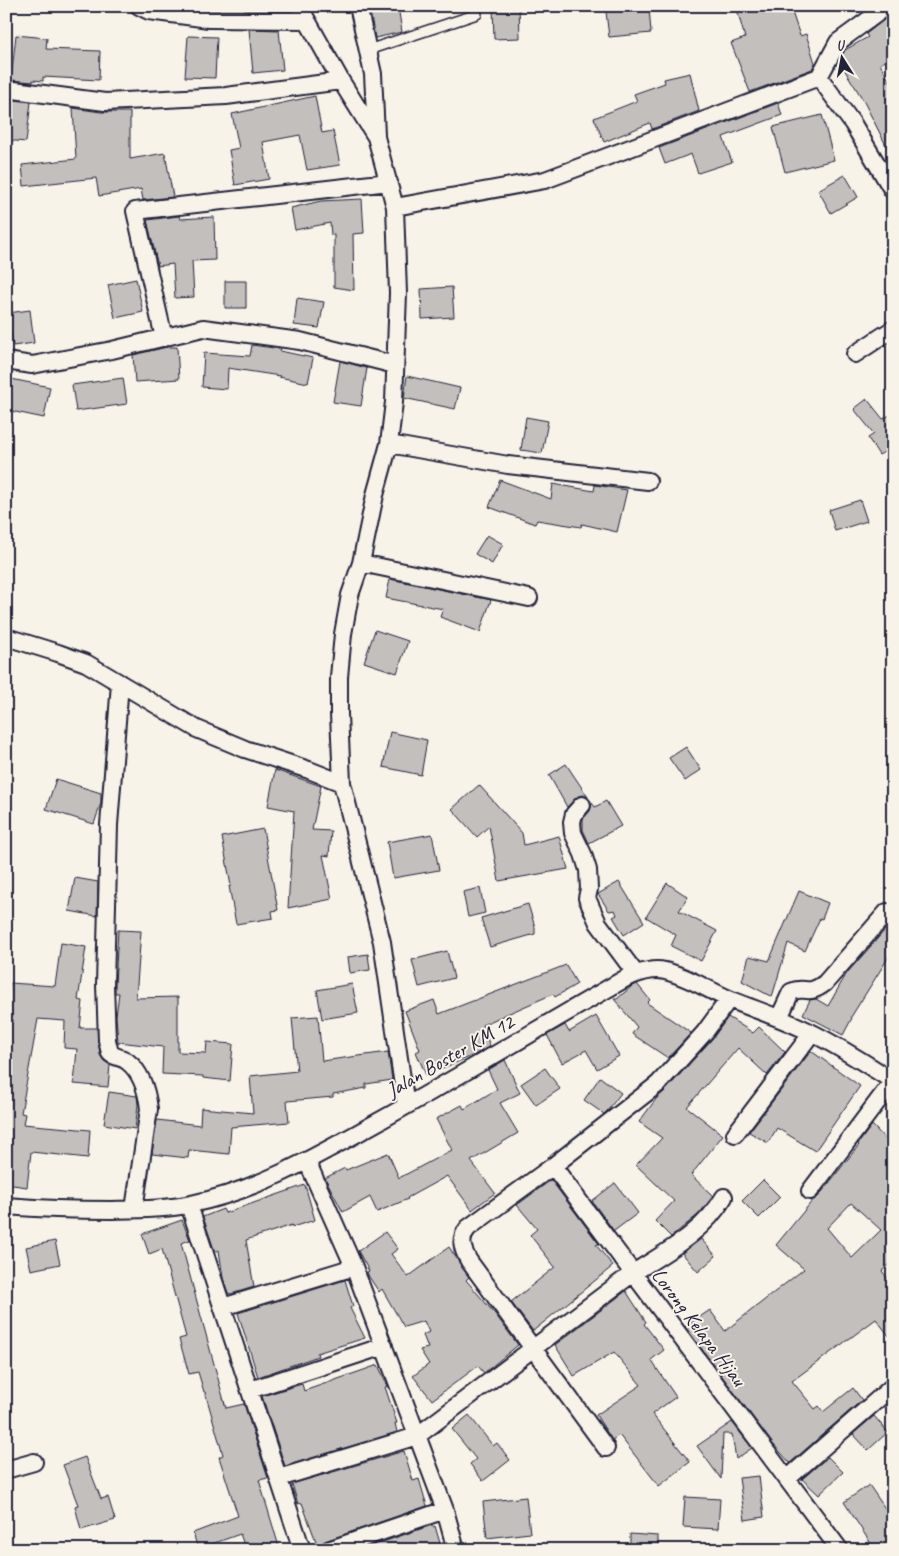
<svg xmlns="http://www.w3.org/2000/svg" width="899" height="1556" font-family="Caveat,sans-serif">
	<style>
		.building { fill: #c2bfbd; stroke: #22223b; fill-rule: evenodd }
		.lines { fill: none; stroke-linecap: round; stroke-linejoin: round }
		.service-casing { stroke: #22223b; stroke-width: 12 }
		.minor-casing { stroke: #22223b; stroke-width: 20 }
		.service { stroke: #f7f3e8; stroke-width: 9 }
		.minor { stroke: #f7f3e8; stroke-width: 16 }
		.labels { text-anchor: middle; stroke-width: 4; stroke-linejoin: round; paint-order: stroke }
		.street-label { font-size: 21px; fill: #22223b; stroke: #f7f3e8 }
	</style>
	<rect width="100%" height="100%" fill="#f7f3e8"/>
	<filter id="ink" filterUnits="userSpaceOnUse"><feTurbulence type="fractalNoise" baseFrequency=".02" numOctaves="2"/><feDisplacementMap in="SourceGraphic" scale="10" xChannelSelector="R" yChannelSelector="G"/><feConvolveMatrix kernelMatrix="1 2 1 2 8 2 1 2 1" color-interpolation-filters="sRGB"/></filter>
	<g filter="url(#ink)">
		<path class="building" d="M369,6H398L402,32L375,38Z
			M493,6H519L520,38L494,39Z
			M736,6H790L800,36L806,34L815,63L812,69L750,92L731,43L745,38Z
			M649,7L651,33L609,37L606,12Z
			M885,19L886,22L893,19V57L880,64L893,87V159L862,98L839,61L845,50L868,37L866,34Z
			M249,29L279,30L283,70L253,73Z
			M16,35L47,38L46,49L100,51L99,80L43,77V81L33,80V82L11,80Z
			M188,36L217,37L215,78L185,77Z
			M690,73L699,111L652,129L650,123L604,142L594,118L637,101L634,94L665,83L664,79Z
			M315,96L322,133L333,131L340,165L307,170L300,135L263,142L269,179L235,185L229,150L239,148L232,114Z
			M6,99L31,102L26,142L6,140Z
			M778,103L782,115L723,137L732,162L698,173L691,154L665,164L659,148Z
			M73,108L101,112H130V159L165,153L173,197L143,200L141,189L99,196L96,178L24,186L22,165L76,159Z
			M822,115L834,160L785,172L773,127Z
			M845,175L858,197L831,213L818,190Z
			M362,199L364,233L353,234L354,290L334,287V235H331L330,223L295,230L291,208L321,201Z
			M179,216L180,219L214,217L215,260L192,261L194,297L175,298L173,264L158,266L147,220Z
			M136,279L143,312L115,318L108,285Z
			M225,281H246V308H225Z
			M452,287L454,317L422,319L421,289Z
			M297,298L324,302L319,328L294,325Z
			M30,310L34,343L13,346L8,313Z
			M252,345L281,349L280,351L313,358L308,383L279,377L280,376L228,368L227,389L202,387L204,353L250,356Z
			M167,347H177L179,379L135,382L133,355Z
			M340,361L367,368L361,406L333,402Z
			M407,376L460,388L455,409L404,398Z
			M123,378L127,404L76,411L72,385Z
			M11,379L50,387L44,418L6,410V399Z
			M867,399L883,419L893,413V447L879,455L868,438L874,434L854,409Z
			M526,417L548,421L542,453L521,450Z
			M500,480L551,499L553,484L594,491L595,485L627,490L617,532L582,524L581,527L537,520L535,524L489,507Z
			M860,500L867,521L835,531L829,510Z
			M487,535L503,544L492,564L475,554Z
			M390,579L491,600L480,632L440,617L443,609L386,598Z
			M375,630L408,641L397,673L364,662Z
			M390,732L427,740L421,775L383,767Z
			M686,747L701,770L685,781L669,758Z
			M566,764L588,797L584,795L578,796L567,807L549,775Z
			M275,770L321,786L312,830L331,831L329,856L323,855L332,899L288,908L294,811L268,806Z
			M56,779L101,793V803L94,824L46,809Z
			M479,785L522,833L524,845L559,836L568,869L499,881L489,826L477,837L452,809Z
			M606,801L621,826L589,843L583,830V819L590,811L592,803L595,807Z
			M263,829L278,910L272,911L273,918L236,924L229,886H231L222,837Z
			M432,834L439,870L393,878L387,842Z
			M75,878L98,882L97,916L69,911Z
			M619,882L644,922L624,935L613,917L617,915L615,910L609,911L598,894Z
			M667,883L688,897L679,911L717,931L701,961L671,946L676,935L646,917Z
			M480,888L485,913L468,917L463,892Z
			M799,891L828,903L822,919L820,918L805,951L788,943L772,997L742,981L749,956L769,961Z
			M528,904L535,927V934L490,947L481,918Z
			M893,921V950L851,1017L852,1018L843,1035L803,1014L810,1000L816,999L828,1006L847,973Z
			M118,930L141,931L136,998L178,997V1052L206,1053L207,1042L233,1044L230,1081L203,1078V1076L162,1074L163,1047L118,1042L116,1016L119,993H115V985Z
			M61,943L86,947L78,1000L83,1001L80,1028H97L100,1055L104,1061L110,1065L108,1087L74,1084L77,1049L64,1048L65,1021L38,1019L21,1113L25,1114L23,1124L90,1130L88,1158L31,1152L27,1187L6,1184V1021L10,983L55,986Z
			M447,951L454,978L419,987L412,960Z
			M368,954L370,970L350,973L348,957Z
			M566,965L577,984L555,997L553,994L482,1025L490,1046L472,1056L426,1075L416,1052L420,1050L405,1011L434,1000L439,1014Z
			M352,984L358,1013L322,1019L317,990Z
			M637,984L650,1000L647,1003L691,1033L668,1058L632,1034L637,1027L614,999H617L632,986Z
			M318,1016L322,1061L388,1052L392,1080L366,1084V1088L333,1094V1097L287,1101L289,1122L231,1127L229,1154L189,1150L188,1158L152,1154L157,1120L200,1125L201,1108L253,1113L250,1076L297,1071L292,1018Z
			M596,1016L619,1056L597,1069L586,1050L562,1063L547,1035L565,1025L569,1032Z
			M728,1017L753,1033L759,1027L785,1052L767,1075L738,1048L687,1107L723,1135L691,1175L713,1196L699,1214L671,1237L655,1221L674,1201L636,1165L662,1138L639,1122L656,1099L665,1091L712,1039Z
			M811,1051L860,1086L815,1151L777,1128L768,1143L749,1132Z
			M505,1060L520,1093L500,1103L518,1133L471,1161L495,1193L472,1210L447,1176L407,1198L408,1199L377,1212L370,1197L343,1212L325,1178L345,1168L346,1170L388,1153L399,1178L452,1150L436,1119L462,1105L464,1109L497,1089L488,1070Z
			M545,1068L560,1089L536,1105L521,1084Z
			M600,1077L621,1093L608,1110L604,1114L584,1100Z
			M109,1092L137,1096L138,1105L135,1129L104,1124Z
			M872,1125L893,1147V1261L882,1271L893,1285V1341L876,1319L792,1381L815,1409L819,1406L823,1412L853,1388L862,1400L790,1463L773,1444L685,1327L710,1310L725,1331L804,1269L776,1245L813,1200L818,1197L859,1145L858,1144ZM851,1203L881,1230L852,1258L827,1228Z
			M551,1180L599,1244L596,1245L613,1266L533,1331L511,1302L555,1267L530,1235L537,1229L517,1205Z
			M763,1180L780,1197L759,1218L742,1201Z
			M615,1183L638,1213L614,1231L592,1201Z
			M305,1185L315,1220L292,1227V1225L246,1240L254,1287L231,1294L228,1293L223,1278L219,1250L215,1252L203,1217L223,1209L225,1213Z
			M182,1220L190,1240L181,1243L226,1408L244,1404L268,1478L259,1480L280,1550H246L240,1534L198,1549L193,1533L238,1516L219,1457L223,1455L205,1392H204L198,1372L189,1374L179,1339L186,1337L162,1249L149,1254L142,1234Z
			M385,1232L398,1249L391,1254L408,1277L449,1247L469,1277L466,1280L495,1314L518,1345L484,1373L478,1366L432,1400L413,1376L429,1364L420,1350L428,1348L423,1335L429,1332L424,1321L404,1327L382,1289L379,1292L369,1277L367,1272L369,1271L358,1251Z
			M701,1239L716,1256L698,1272L682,1253Z
			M55,1241L60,1264L31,1270L26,1247Z
			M345,1280L353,1306L350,1308L365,1338L317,1353L318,1356L258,1377L238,1313Z
			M626,1291L646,1322L644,1324L664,1350L651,1360L676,1397L652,1414L690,1462L659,1486L619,1435L612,1440L596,1415L641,1385L614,1352L574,1376L555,1345Z
			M378,1365L388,1386L385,1387L397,1423H395L397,1432L285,1466L262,1396L302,1384L304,1391Z
			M469,1415L493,1446L497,1443L510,1460L483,1481L470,1464L476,1459L452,1429Z
			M874,1416L888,1432L868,1450L853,1434Z
			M732,1422L752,1448L736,1459L732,1434H723L721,1479L697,1446Z
			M404,1451L413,1481L419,1479L427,1506L325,1541L318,1547L302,1503L298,1504L292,1484Z
			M85,1457L101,1499L108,1497L115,1520L81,1530L75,1506L78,1505L63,1465Z
			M828,1457L843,1472L819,1495L802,1479Z
			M759,1476L764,1517L745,1520L739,1478Z
			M869,1485L893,1520V1550H875L844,1502Z
			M526,1497L530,1533L487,1538L483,1502Z
			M685,1497L720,1499L718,1529L683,1527Z
			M432,1525L433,1527L435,1526L442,1550H360Z
			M630,1534L658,1536V1550H630Z"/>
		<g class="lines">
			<g class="service-casing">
				<path id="service" d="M368,50L477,14"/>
			</g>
			<g class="minor-casing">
				<path id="minor" d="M139,6L149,11L209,19L306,20
					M299,6L341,81L376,137L395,207L398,293L394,402L389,444L375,495L361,563L350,595L343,634L339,677V714L342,783L382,942L406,1106
					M358,6L373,74L376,135
					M884,6L875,15L838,42L819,77L853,124L893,191
					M6,89L105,102L226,96L341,81
					M395,207L545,180L819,77
					M164,338L135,211L389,182
					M855,354L893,329
					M6,361L32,365L112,350L203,328L300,341L395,365
					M389,444L508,465L648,481
					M361,563L529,598
					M6,637L58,653L86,663L197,729L245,749L309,770L342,783
					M120,683L109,825L105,985L107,1040L110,1053C116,1058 123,1057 128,1062C142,1073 147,1092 149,1109L134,1209
					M582,805L574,814L572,822L573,833L583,854L588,870L589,889L587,898L598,923L636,974
					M779,1018L791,992C805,985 807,997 825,983L887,912
					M735,1134L812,1033
					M307,1161L354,1267L445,1510L456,1550
					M553,1166L633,1273C666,1252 704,1232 724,1197
					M189,1205L302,1550
					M6,1206C42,1209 76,1210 112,1210C138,1209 165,1210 191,1204C261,1190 321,1153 383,1119C465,1073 546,1024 628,977C640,973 652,968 665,971C687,976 708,990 729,999C756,1010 784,1019 810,1032C839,1046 866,1064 893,1081L810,1191
					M223,1307L354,1267
					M250,1390L384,1346
					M606,1448L469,1261C462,1249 459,1239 468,1228L553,1166L658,1084L705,1032L729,999
					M6,1470L34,1462
					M279,1478L417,1436L633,1273L840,1550
					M787,1479L893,1386
					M328,1550L445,1510"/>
			</g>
			<use href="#service" class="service"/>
			<use href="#minor" class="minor"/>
		</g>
	</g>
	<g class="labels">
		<g class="street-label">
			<text transform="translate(450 1056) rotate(-30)" y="7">Jalan Boster KM 12</text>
			<text transform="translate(699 1327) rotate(53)" y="7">Lorong Kelapa Hijau</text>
		</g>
	</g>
	<rect width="899" height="1556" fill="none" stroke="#f7f3e8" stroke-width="25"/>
	<rect x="12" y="12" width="874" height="1531" fill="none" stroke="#22223b" stroke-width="2" filter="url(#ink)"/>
	<g transform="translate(842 58) rotate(349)" stroke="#f7f3e8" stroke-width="4" paint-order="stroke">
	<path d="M0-4L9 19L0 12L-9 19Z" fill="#22223b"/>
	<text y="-8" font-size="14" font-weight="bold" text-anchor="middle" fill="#22223b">U</text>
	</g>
</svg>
